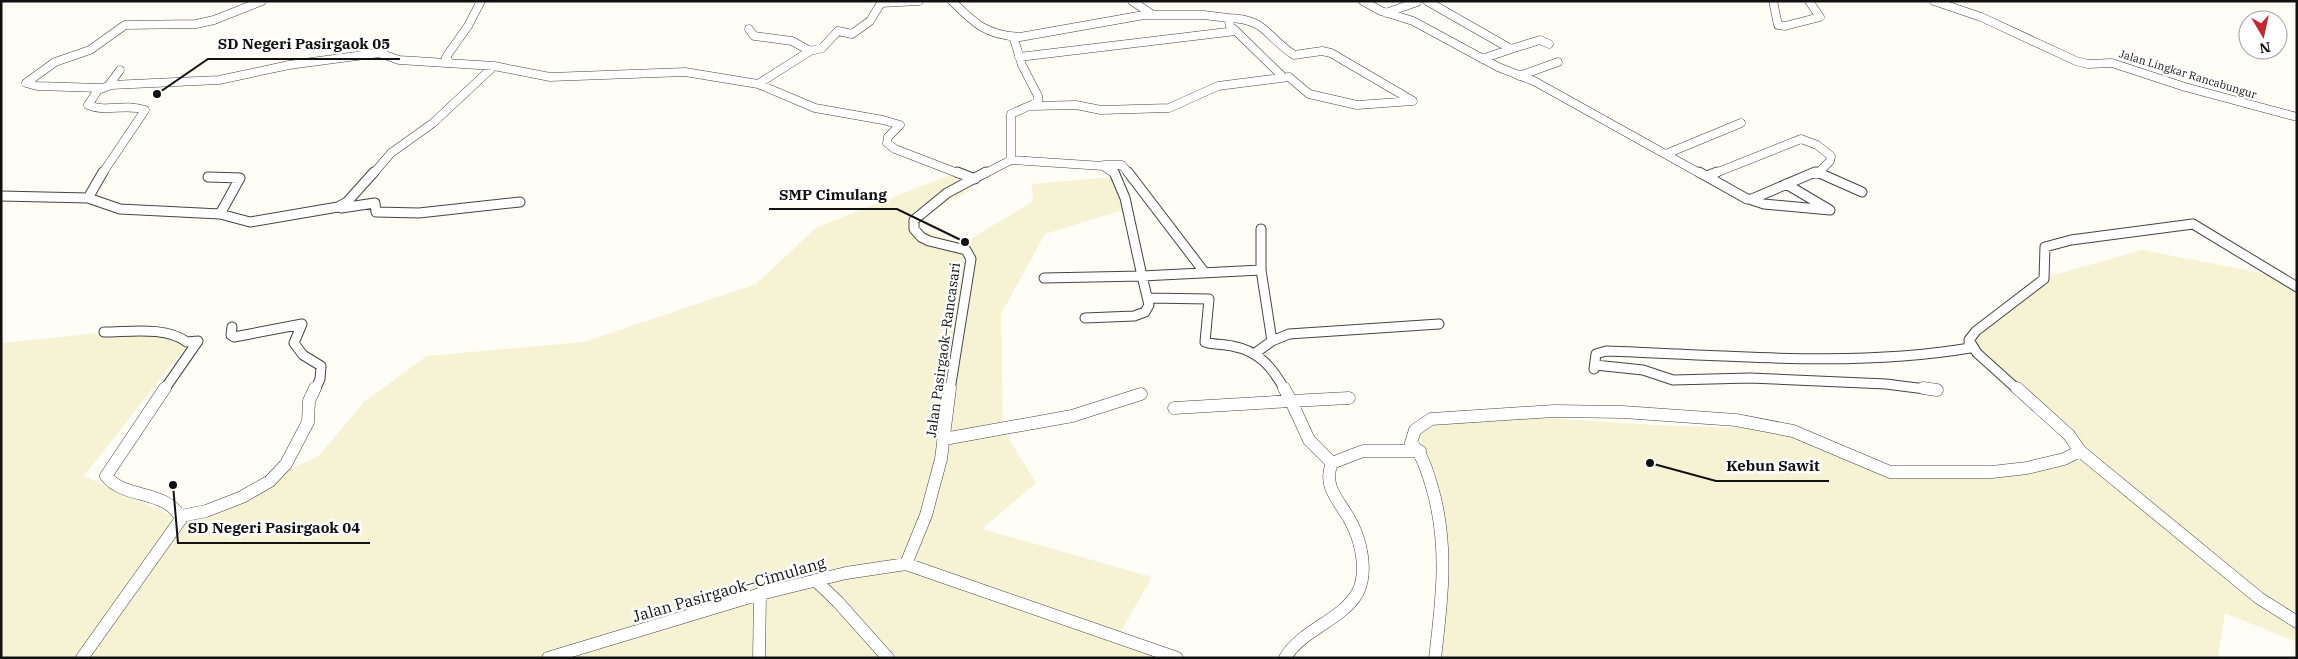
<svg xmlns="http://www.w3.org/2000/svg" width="2298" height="659" font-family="'IBM Plex Serif',serif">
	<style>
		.farmland { fill: #f6f3d4 }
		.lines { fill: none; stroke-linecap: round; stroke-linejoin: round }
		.minor-far2-casing { stroke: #444; stroke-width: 9 }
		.minor-far1-casing { stroke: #444; stroke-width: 11 }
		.minor-casing { stroke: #444; stroke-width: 13 }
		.minor-far2 { stroke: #fff; stroke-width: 8 }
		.minor-far1 { stroke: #fff; stroke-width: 9 }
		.minor { stroke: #fff; stroke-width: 12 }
		.labels { text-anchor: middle; stroke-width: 5; stroke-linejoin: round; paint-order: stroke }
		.far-street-label { font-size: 11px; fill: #111; stroke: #fff }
		.street-label { font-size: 14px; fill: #111; stroke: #fff }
		.near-street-label { font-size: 16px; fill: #111; stroke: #fff }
		.leader { fill: none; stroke: #111; stroke-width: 2 }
		.callout-dot { fill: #111; stroke: #fff; stroke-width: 2 }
		.callout-label { font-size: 15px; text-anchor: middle; font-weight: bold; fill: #111; stroke: #fff; stroke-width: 5; stroke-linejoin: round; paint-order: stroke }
	</style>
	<rect width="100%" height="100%" fill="#fffdf5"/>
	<path class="farmland" d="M953,174L970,191L924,214L915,227L963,244L1033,201L1032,184L1114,177L1126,209L1045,234L1001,314L1003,429L1036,483L982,529L1152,577L1116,640L1182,658H1V343L139,329L186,346L84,476L177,518L319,456L364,402L427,356L584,342L756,284L817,227Z
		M2142,250L2297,280V642L2225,613L2218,658H1431L1448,550L1418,425L1502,415L1655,425L1776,429L1913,478L2026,474L2084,452L1965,342L2050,276Z"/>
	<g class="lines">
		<g class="minor-far2-casing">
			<path id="minor-far2" d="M952,1C975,24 986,35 1020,37L1014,39L1022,65L1038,96V102L1011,114V160L984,174
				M1132,1L1153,15
				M1363,1L1381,11L1413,21L1498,67L1534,81L1701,174
				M1427,1L1511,49L1482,59
				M1773,1L1778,25L1785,26L1820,17L1809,1
				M1934,1L1981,17L2076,61L2088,64L2112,63L2185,87L2297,117
				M1386,13L1417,2
				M749,29L754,36L792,41L810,51
				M1236,31L1283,77
				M1511,49L1540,40L1549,44
				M1019,57L1236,31L1230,26L1228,18L1204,15H1144L1020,37
				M450,63L446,57L468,26L481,1
				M1519,76L1558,62
				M758,84L815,108L883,120L900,125L888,137L887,143L895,149L960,174
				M109,85L120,70
				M101,88L37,86L26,83L55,62L90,50L125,25L196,24L214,20L262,1
				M1032,106L1076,105L1101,110L1169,108L1218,86L1289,77L1309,94L1357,105L1413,101L1331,53L1322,51L1294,55C1265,36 1267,19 1228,18
				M1666,154L1741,123
				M1011,160L1103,166L1115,174
				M1104,165H1122L1129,174
				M102,174L145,110C126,103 107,113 88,105L98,90L111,85L219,80L289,65L379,53L399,60L494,66L550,77L685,72L758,84L810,51L822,48L838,31L852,34L870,21L881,3L919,1
				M373,174L391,153L433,123L494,66
				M1713,174L1801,139L1817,145L1831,156L1830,161L1819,172
				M1812,174H1819"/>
		</g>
		<g class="minor-far1-casing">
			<path id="minor-far1" d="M957,172L975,179
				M1128,172L1205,273
				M1699,172L1747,199H1752L1815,172
				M1817,172L1862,192
				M1707,176L1717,172
				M208,177L240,178L220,214
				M1,196L88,198L103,172
				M88,198L120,209L220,214L250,222L338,207L347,202L374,172
				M1749,199L1764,204L1830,210L1786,184
				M341,208L375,203L376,212L419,213L520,202
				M1261,229V270L1272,341
				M1044,278L1142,276L1125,198L1114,172
				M1148,298L1209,299L1205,342C1214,345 1223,344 1232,346C1259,351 1272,367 1285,390
				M1085,318L1134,316L1145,312L1149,305L1142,276L1261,270
				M232,327L231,335L234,337L302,324L294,343L303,355L321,366L320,379L315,390
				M104,332C130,332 165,326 187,342L198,341
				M1254,354L1272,341L1289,334L1439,324
				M1595,365L1643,370L1673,380L1750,378L1886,384L1933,390
				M1594,369L1596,354L1606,351C1726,355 1850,368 1970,348L1969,343
				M164,390L198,341
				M950,390L971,259L966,250L929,241L921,237L914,229V220L947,193L986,172
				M2018,390L1977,353L1969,340L1976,331L2044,279L2045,247L2071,240L2193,224L2297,287"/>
		</g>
		<g class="minor-casing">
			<path id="minor" d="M1923,388L1937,390
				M1174,408L1291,401L1284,388
				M944,439L1072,416L1141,394
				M2080,451L2259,598L2297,622
				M1332,463L1309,440L1291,401L1349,398
				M181,516L206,511L242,497L270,481L286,464L308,422L309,401L315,388
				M906,564L926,515L941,459L950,388
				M815,580L838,602L888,658
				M82,658L181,519C168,489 125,500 106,476L165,388
				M548,658L760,594L846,573L906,564L1177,658
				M759,658L760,594
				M1285,658C1303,628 1342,621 1358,592C1368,571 1361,541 1351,522C1340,501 1322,487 1332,463L1363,451H1420
				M1435,658C1442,600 1449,545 1432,487C1427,471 1423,455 1411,443L1415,430L1431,419L1554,411L1623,412L1736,420L1793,431L1890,472H1992L2027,468L2064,459L2080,451L2069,435L2017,388"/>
		</g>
		<use href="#minor-far2" class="minor-far2"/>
		<use href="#minor-far1" class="minor-far1"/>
		<use href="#minor" class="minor"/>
	</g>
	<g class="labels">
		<g class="far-street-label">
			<text transform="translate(2188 74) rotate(17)" y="4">Jalan Lingkar Rancabungur</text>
		</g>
		<g class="street-label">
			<text transform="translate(943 350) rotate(-82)" y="5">Jalan Pasirgaok–Rancasari</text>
		</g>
		<g class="near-street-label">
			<text transform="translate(729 589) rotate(-16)" y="6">Jalan Pasirgaok–Cimulang</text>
		</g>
	</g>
	<path class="leader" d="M157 94L208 59H400M965 242L897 209H769M1650 463L1716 481H1829M173 485L178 543H370"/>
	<g class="callout-dot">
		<circle cx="157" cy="94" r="5"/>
		<circle cx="965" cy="242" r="5"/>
		<circle cx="1650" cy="463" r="5"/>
		<circle cx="173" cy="485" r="5"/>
	</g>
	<g class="callout-label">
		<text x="304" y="49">SD Negeri Pasirgaok 05</text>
		<text x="833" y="200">SMP Cimulang</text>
		<text x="1773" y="471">Kebun Sawit</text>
		<text x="274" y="533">SD Negeri Pasirgaok 04</text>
	</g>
	<rect width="2298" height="659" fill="none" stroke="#111111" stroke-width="5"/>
	<g transform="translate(2263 35) rotate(171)"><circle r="24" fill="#ffffff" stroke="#a0a0a0"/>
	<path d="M0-4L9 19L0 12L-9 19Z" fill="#c4262e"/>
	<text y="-8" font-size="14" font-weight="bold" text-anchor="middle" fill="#111111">N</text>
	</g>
</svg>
